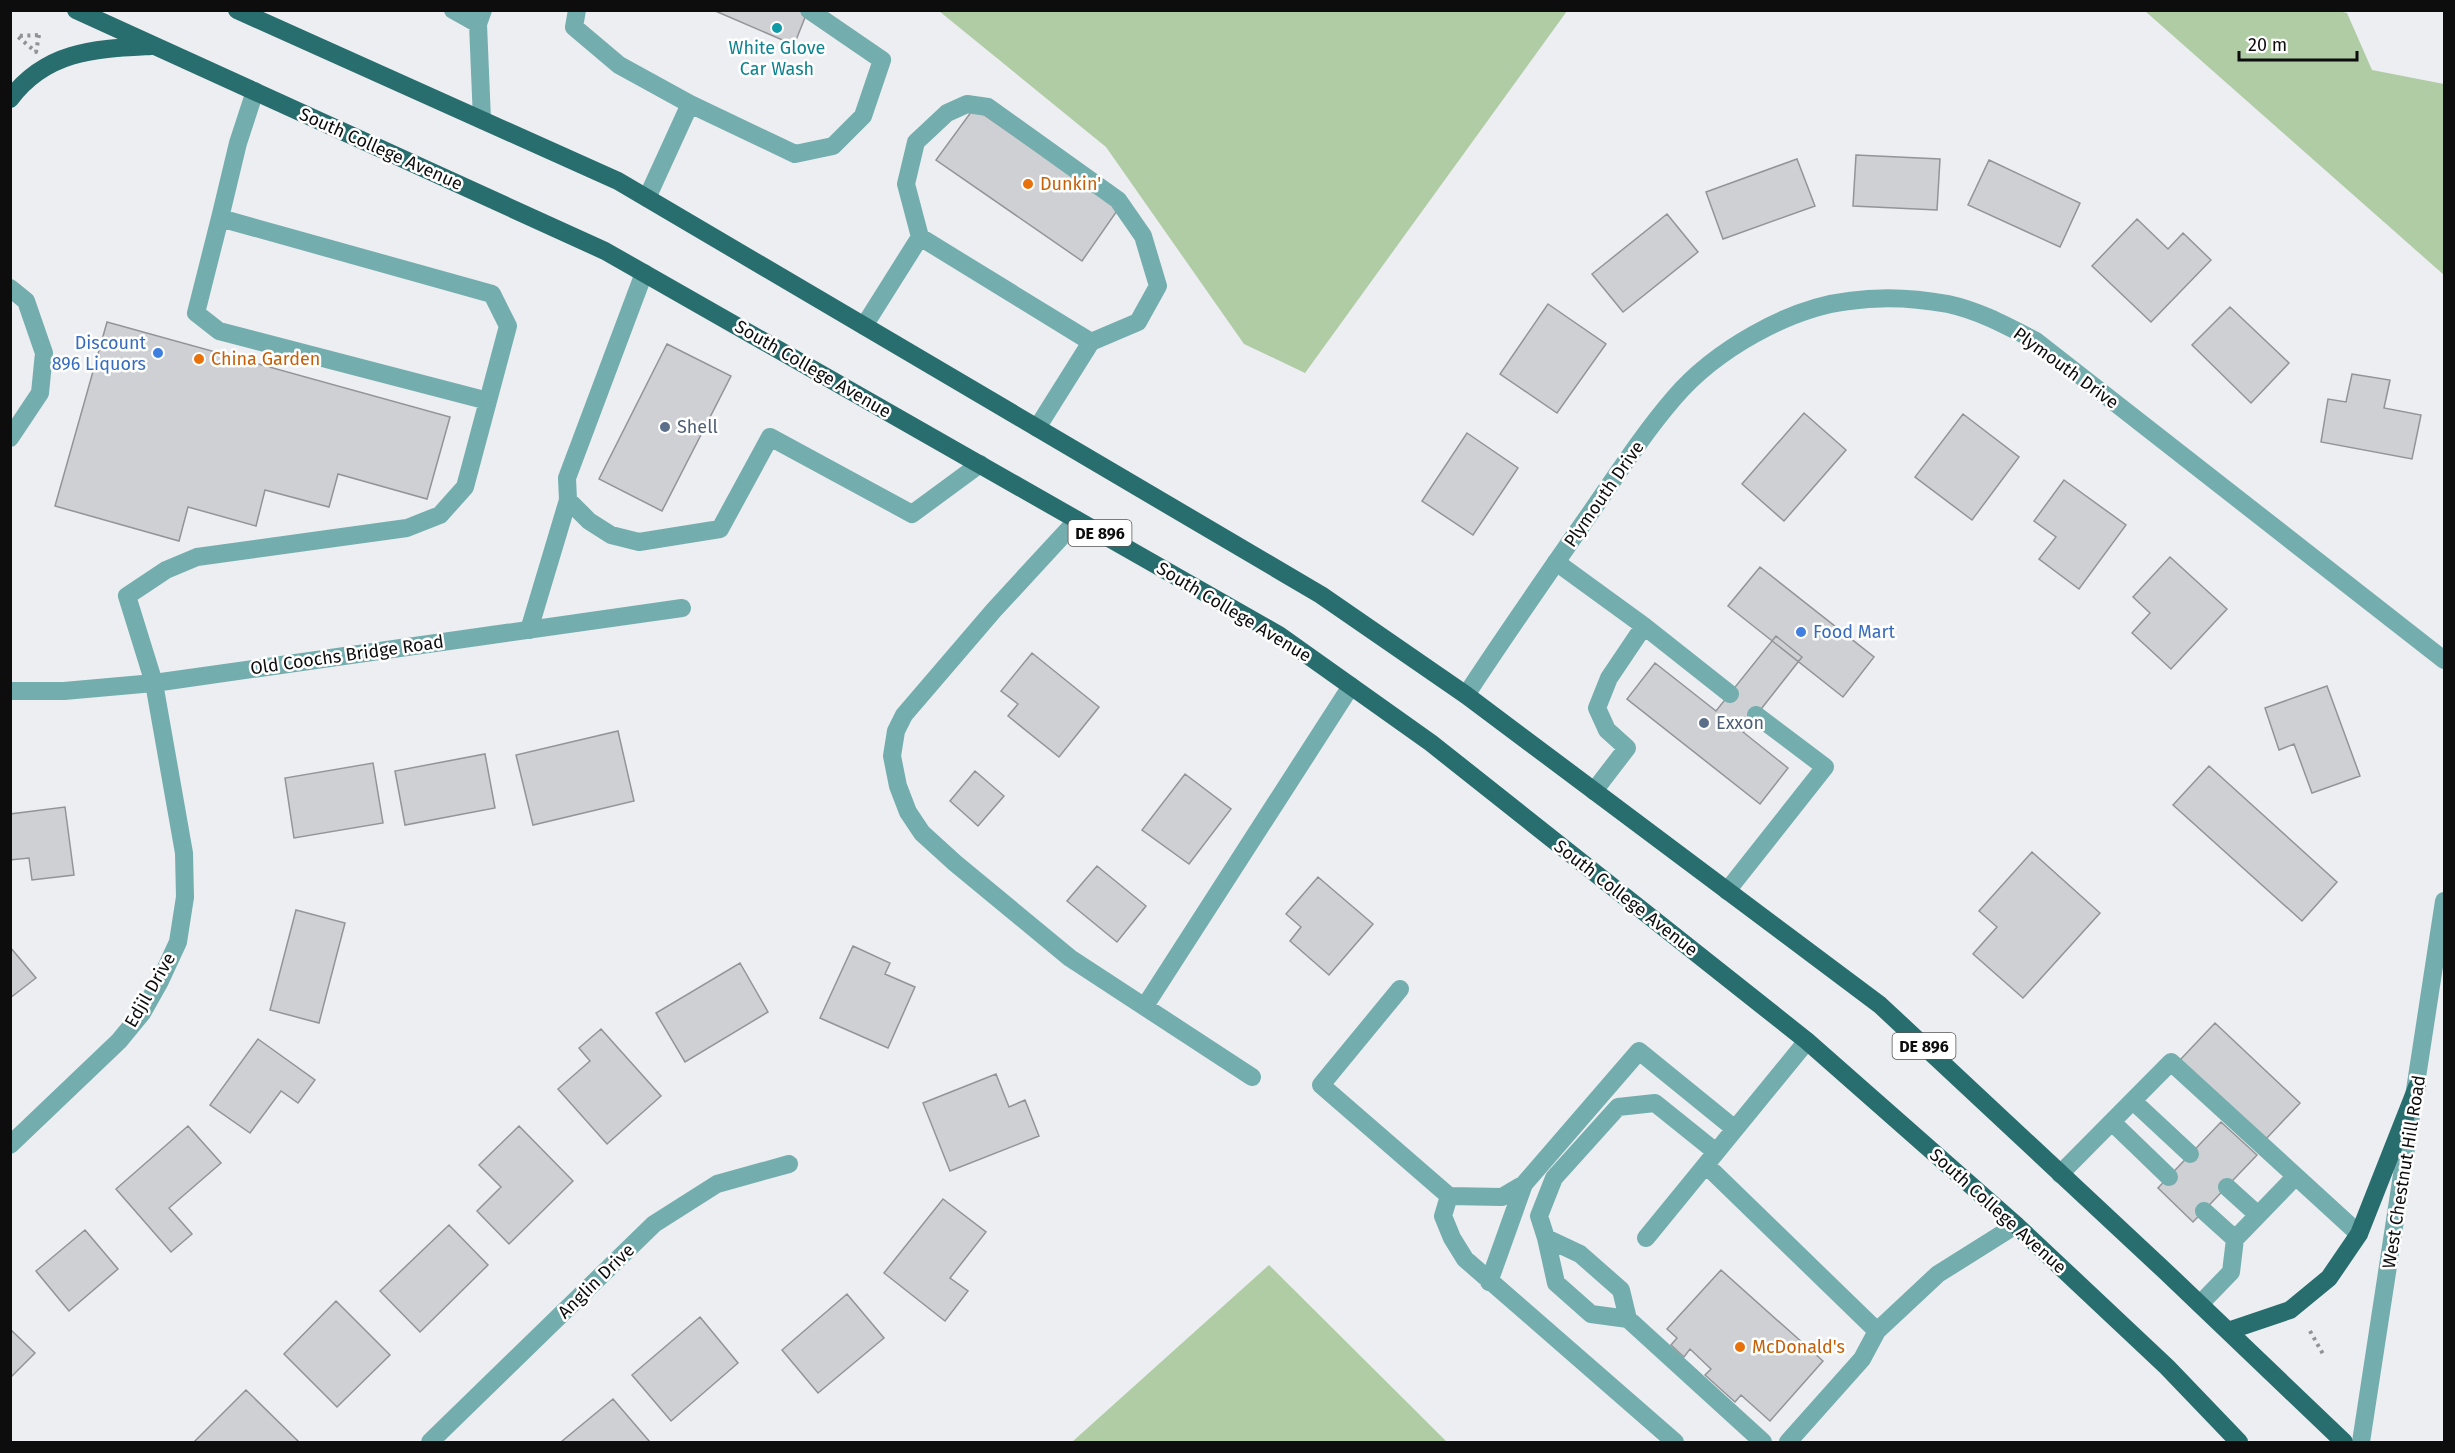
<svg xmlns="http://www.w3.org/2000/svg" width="2455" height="1453" font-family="'Fira Sans',sans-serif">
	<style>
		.green { fill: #afcca4 }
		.building { fill: #cfd0d3; stroke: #939497; stroke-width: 1.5 }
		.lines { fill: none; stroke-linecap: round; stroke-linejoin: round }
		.path { stroke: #919294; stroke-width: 4; stroke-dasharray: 3 4.5; stroke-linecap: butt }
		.service { stroke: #73adae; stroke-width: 18 }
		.minor { stroke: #73adae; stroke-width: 18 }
		.tertiary { stroke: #73adae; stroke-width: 18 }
		.primary { stroke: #286e6f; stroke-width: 18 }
		.culture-dot { fill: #0f9aa8; stroke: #fff; stroke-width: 2 }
		.food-dot { fill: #e8710a; stroke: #fff; stroke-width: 2 }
		.shop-dot { fill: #3f7fe0; stroke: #fff; stroke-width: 2 }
		.service-dot { fill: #5c6f8a; stroke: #fff; stroke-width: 2 }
		.labels { text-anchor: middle; stroke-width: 5; stroke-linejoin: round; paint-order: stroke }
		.shield { fill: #fff; stroke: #565656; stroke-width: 1.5 }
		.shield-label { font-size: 16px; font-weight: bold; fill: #0d0d0e }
		.culture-label { font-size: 18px; fill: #0d838f; stroke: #fff }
		.street-label { font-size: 18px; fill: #0d0d0e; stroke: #fff }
		.food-label { font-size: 18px; fill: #c56008; stroke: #fff; text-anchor: start }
		.shop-label { font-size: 18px; fill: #366cbe; stroke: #fff; text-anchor: end }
		.service-label { font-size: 18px; fill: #4e5e75; stroke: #fff; text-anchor: start }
	</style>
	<rect width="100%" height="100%" fill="#eceef1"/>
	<path class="green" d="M939,11H1567L1305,373L1244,344L1106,147Z
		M2145,11H2339L2347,13L2372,70L2444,84V275Z
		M1269,1265L1447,1442H1072Z"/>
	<path class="building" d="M713,10H808L794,45Z
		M974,108L1119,208L1082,261L936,160Z
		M1856,155L1940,159L1937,210L1853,206Z
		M1797,159L1815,206L1723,239L1706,192Z
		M1989,160L2080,203L2060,247L1968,205Z
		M1667,214L1698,252L1623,312L1592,274Z
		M2137,219L2168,249L2183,233L2211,260L2151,322L2092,266Z
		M1548,304L1606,344L1557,413L1500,374Z
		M2230,307L2289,363L2251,403L2192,345Z
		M107,322L450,417L427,499L338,474L329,507L265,490L256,526L188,507L179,541L55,506Z
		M667,344L731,376L662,511L599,479Z
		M2352,374L2390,380L2384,408L2421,415L2412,459L2321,442L2328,399L2346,402Z
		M1804,413L1846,450L1784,521L1742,484Z
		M1963,414L2019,457L1972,520L1915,477Z
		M1467,433L1518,468L1473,535L1422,501Z
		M2064,480L2126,525L2079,589L2039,559L2056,537L2034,521Z
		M2170,557L2227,609L2171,669L2132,633L2150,613L2133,597Z
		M1760,567L1874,657L1843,697L1728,606Z
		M1776,636L1802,657L1743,732L1788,768L1760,804L1627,699L1655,663L1716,711Z
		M1032,653L1099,707L1059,757L1008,716L1018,704L1001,691Z
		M2327,686L2360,776L2312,793L2294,744L2279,750L2265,708Z
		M618,731L634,801L533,825L516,755Z
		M485,754L495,808L405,825L395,771Z
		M373,763L383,823L294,838L285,778Z
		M2209,766L2337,882L2302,921L2173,805Z
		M975,771L1004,796L978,826L950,801Z
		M1185,774L1231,809L1189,864L1142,830Z
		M65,807L74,875L32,880L29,858L10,860V814Z
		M2032,852L2100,913L2023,998L1973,954L1997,927L1979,911Z
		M1097,866L1146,906L1117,942L1067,901Z
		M1318,877L1373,924L1329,975L1290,941L1301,927L1286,914Z
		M296,910L345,923L319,1023L270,1010Z
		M853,946L890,963L885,974L915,987L888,1048L820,1018Z
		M10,947L36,978L10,998Z
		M740,963L768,1012L685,1062L656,1013Z
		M2215,1023L2300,1103L2265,1140L2180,1060Z
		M601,1029L661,1096L607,1144L558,1089L590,1061L579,1048Z
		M258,1039L315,1080L298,1103L281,1091L250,1133L210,1105Z
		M996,1074L1009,1107L1025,1100L1039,1136L950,1171L923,1103Z
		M2221,1122L2257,1155L2193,1222L2158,1188Z
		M188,1126L221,1163L169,1208L192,1234L171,1252L116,1189Z
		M519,1126L573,1181L509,1244L477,1211L501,1187L479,1165Z
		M943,1199L986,1232L950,1278L968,1291L945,1321L884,1273Z
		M449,1225L488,1265L420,1332L380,1291Z
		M85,1230L118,1269L69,1311L36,1271Z
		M1721,1270L1823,1361L1770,1421L1741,1395L1735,1402L1705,1375L1711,1369L1690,1349L1684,1357L1671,1345L1677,1338L1667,1329Z
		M847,1294L884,1338L818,1393L782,1350Z
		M336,1301L390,1355L337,1407L284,1354Z
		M700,1317L738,1363L671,1421L632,1375Z
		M10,1329L35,1353L10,1378Z
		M246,1390L299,1442H194Z
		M613,1399L650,1442H561Z"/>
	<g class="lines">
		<path class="path" d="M39,35L36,52L17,36Z
			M2310,1331L2323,1354"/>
		<path class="service" d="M453,10L478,24
			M577,10L574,27L619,65L690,104L795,154L833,146L863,116L882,60L809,10
			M482,120L478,24L483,10
			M647,198L690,104
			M220,218L196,313L219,331L488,401
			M920,237L906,184L916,142L947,113L967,104L988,107L1118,200L1143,236L1158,286L1138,322L1091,342
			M644,273L567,478L568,500L589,521L611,535L639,542L720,529L770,437L912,514L980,464
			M10,288L26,301L44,353L40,393L10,438
			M864,326L920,237L1091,342L1037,428
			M1077,520L994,610L904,715L896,731L892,756L898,786L908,812L922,833L955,863L1070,958L1252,1077
			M1556,562L1644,626L1730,694
			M529,630L568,500
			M154,683L127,596L166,570L197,557L407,528L440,515L465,487L508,326L492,294L220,218L238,143L255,91
			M1594,791L1627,748L1607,730L1597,708L1609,678L1644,626
			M1727,891L1825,767L1756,715
			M1400,989L1321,1085L1449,1196L1443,1216L1452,1238L1465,1259L1675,1442
			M1145,1006L1351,686
			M2133,1101L2190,1154
			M2112,1122L2169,1177
			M1716,1152L1655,1103L1618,1107L1554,1178L1539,1216L1546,1238L1580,1254L1621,1290L1628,1319L1763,1442
			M1706,1165L1877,1331
			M2060,1174L2171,1062L2359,1234
			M2227,1187L2258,1215
			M1449,1196L1502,1197L1524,1184
			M2204,1211L2235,1239L2295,1177
			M1546,1238L1556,1283L1591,1314L1628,1319
			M1646,1238L1807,1041
			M1489,1282L1524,1184L1639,1051L1735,1129
			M2200,1304L2231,1272L2235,1239
			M1788,1442L1862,1359L1877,1331L1938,1274L2016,1225"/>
		<path class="minor" d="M10,691H64L154,683L682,608
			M1466,695C1506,634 1547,575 1589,515C1616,476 1643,434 1674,398C1714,351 1788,308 1849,301C1882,296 1916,298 1948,304C1980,311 2007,326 2036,341L2444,660
			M10,1145L119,1041L142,1013L160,981L178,942L185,897L184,853L154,683
			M430,1442L654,1224L717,1184L789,1164"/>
		<path class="tertiary" d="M2361,1442L2444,901"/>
		<path class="primary" d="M76,10L605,251L1279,635L1431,743L1807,1041L2016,1225L2167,1367L2239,1442
			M237,10L618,181L1321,595L1466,695L1880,1005L2165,1271L2344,1442
			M10,99C47,50 96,49 151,46
			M2228,1331L2290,1310L2329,1278L2359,1234L2417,1087"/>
	</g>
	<circle class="culture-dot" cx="777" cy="28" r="6"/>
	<g class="food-dot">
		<circle cx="1028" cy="184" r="6"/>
		<circle cx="199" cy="359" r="6"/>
		<circle cx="1740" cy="1347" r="6"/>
	</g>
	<g class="shop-dot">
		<circle cx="158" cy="353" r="6"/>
		<circle cx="1801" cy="632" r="6"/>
	</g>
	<g class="service-dot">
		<circle cx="665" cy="427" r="6"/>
		<circle cx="1704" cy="723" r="6"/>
	</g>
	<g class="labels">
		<g class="shield">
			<rect x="1068.5" y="520" width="63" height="26" rx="4.5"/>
			<rect x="1892.5" y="1033" width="63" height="26" rx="4.5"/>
		</g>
		<g class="shield-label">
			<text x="1100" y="539">DE 896</text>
			<text x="1924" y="1052">DE 896</text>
		</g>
		<g class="culture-label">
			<text x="777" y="54">White Glove<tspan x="777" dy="21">Car Wash</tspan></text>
		</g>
		<g class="street-label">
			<text transform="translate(381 149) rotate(24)" y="6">South College Avenue</text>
			<text transform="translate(2066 368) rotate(36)" y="6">Plymouth Drive</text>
			<text transform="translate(813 369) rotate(30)" y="6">South College Avenue</text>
			<text transform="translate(1604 494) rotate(-55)" y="6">Plymouth Drive</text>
			<text transform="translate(1234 612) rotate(31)" y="6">South College Avenue</text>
			<text transform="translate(347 655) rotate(-8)" y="6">Old Coochs Bridge Road</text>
			<text transform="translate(1626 898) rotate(38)" y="6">South College Avenue</text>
			<text transform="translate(150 990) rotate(-60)" y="6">Edjil Drive</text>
			<text transform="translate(2404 1172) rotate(-81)" y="6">West Chestnut Hill Road</text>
			<text transform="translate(1998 1211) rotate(42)" y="6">South College Avenue</text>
			<text transform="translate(596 1281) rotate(-44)" y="6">Anglin Drive</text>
		</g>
		<g class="food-label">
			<text x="1040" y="190">Dunkin'</text>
			<text x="211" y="365">China Garden</text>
			<text x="1752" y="1353">McDonald's</text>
		</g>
		<g class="shop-label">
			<text x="146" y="349">Discount<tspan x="146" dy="21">896 Liquors</tspan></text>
			<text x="1813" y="638" text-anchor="start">Food Mart</text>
		</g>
		<g class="service-label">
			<text x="677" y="433">Shell</text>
			<text x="1716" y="729">Exxon</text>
		</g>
	</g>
	<rect width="2455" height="1453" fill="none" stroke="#0d0d0e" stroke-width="24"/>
	<path d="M2239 51v9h118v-9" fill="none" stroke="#0d0d0e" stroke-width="3"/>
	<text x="2248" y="51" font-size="18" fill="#0d0d0e" stroke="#ffffff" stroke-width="4.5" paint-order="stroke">20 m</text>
</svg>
